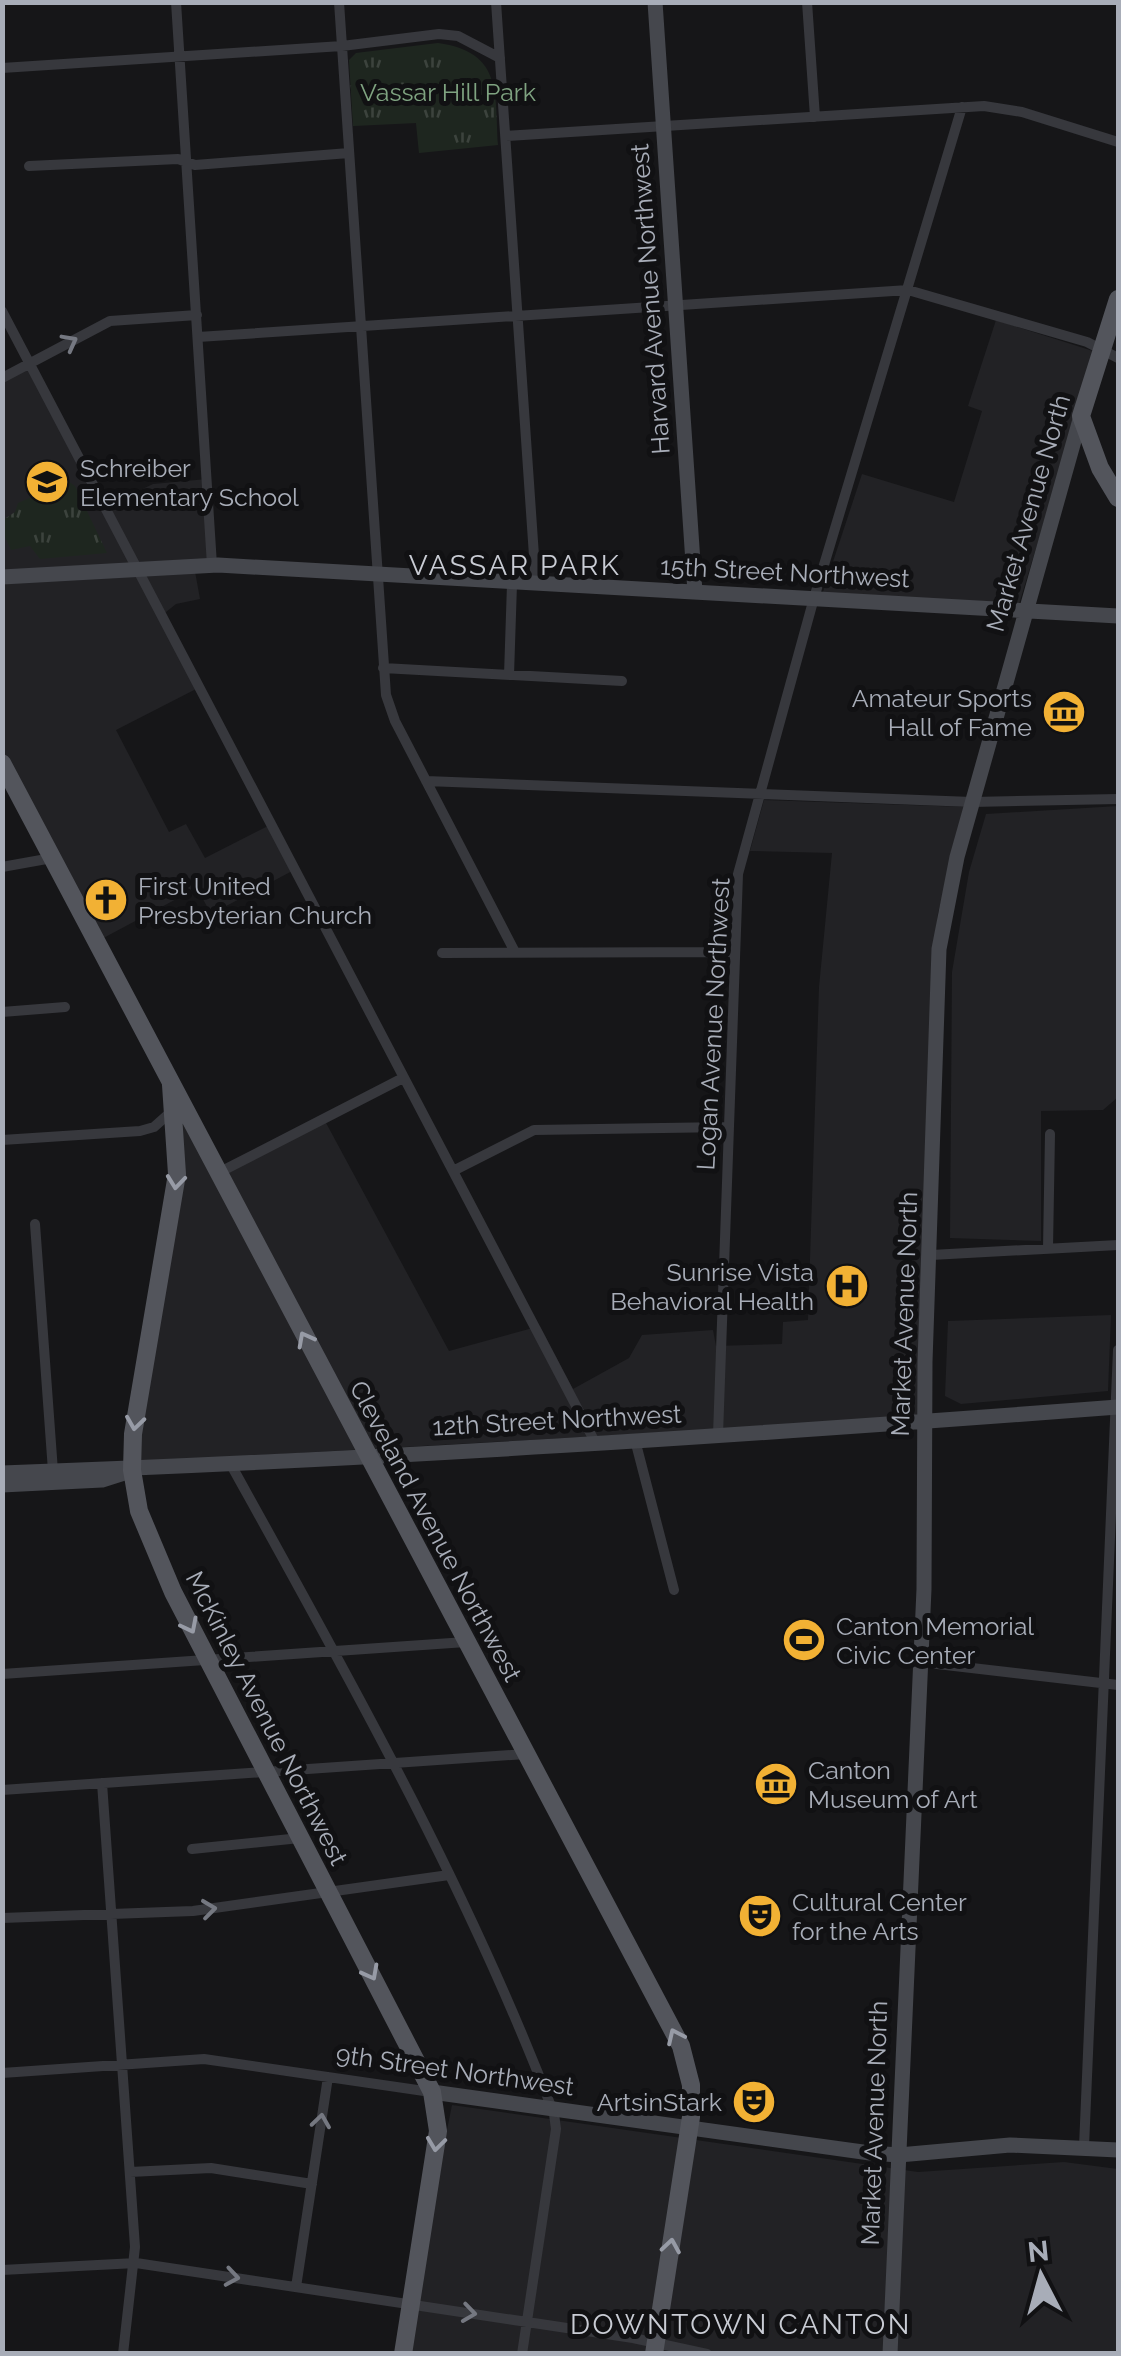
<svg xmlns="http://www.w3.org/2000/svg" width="1121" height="2356" font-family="Raleway,sans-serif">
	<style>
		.built { fill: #222225 }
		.grass { fill: url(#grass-tufts) }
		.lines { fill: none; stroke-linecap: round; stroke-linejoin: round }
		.street { stroke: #37383d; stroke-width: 10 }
		.secondary { stroke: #45474d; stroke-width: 15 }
		.primary { stroke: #53555c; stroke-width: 18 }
		.oneway { stroke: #757881 }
		.oneway2 { stroke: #979ba6 }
		.labels { text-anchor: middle; stroke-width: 10; stroke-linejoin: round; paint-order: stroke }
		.park-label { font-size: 25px; fill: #7fa381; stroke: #111113 }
		.street-label { font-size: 25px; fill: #a8adb8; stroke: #111113 }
		.poi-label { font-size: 25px; fill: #a8adb8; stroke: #111113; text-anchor: start }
		.neighbourhood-label { font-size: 28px; letter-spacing: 2.5px; fill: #c9ccd4; stroke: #111113 }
	</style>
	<defs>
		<pattern id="grass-tufts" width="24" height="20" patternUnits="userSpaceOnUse" patternTransform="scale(2.5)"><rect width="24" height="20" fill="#1e261f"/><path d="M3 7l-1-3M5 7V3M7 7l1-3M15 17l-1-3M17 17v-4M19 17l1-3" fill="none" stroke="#3c433d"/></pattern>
	</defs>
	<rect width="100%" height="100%" fill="#161618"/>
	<path class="built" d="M996,320L1096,352L1019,604L822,595L862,474L954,502L982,411L968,406Z
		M30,363L105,507L153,484L207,479L212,565L194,566L200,599L176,604L161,616L198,688L116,730L169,832L186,824L205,858L270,825L294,870L211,914L197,888L96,942L3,763V378Z
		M764,800L966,807L938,913L933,959L919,1418L138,1462L181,1114L216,1177L325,1121L449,1351L540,1326L573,1389L629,1358L642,1335L713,1330L716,1346L782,1344L783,1322L808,1320L819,987L832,853L750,851Z
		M1118,806V1097L1103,1110L1041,1111V1241L950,1238L952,972L969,872L986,814Z
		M1111,1315L1108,1391L961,1404L945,1396L948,1321Z
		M452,2105L918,2172L1064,2162L1118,2169V2353L402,2354Z"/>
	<path class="grass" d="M438,43C502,52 495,92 498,145L419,153L416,123L353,126L349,60L356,53Z
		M68,481L75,486L107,553L40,559L30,546L11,550L3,533V520L15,512L18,503Z"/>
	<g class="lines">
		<path class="street" d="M176,2L212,565
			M339,2L386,695L395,721L515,952
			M496,2L536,585
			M807,2L815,117
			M2,68L342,46L439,34L458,36L500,58
			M506,136L984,106L1022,112L1118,142
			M29,166L178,159L195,165L349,153
			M2,311L595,1442
			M198,337L908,290L1087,342L1118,358
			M2,378L110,321L197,315
			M383,668L622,681
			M509,675L512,584
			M426,781L972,802L1118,799
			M2,867L52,858
			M442,953L734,952
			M2,1012L65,1007
			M2,1140L140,1131L154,1127L172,1111
			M453,1171L534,1130L727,1127
			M220,1172L403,1078
			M35,1224L53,1471
			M1048,1248L1050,1134
			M931,1255L1118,1245
			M718,1435L738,874L814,598L962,107
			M635,1440L674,1590
			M230,1463C347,1674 468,1888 554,2114L556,2129L522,2354
			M920,1662L1118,1685
			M2,1674L466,1642
			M102,1783L135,2247L123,2354
			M2,1790L526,1754
			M192,1849L300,1838
			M2,1918L193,1911L449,1875
			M2,2073L204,2059L431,2092
			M1084,2147L1118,1350
			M130,2172L211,2168L312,2184
			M2,2270L136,2263L633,2338L707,2354
			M296,2287L328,2077"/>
		<path class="secondary" d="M655,2L695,592
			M2,577L218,565L1118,616
			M2,1473C375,1460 747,1435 1118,1407
			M2,1485L102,1480L124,1473
			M432,2092L870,2153L899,2155L1010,2145L1118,2150
			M890,2354L924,1589L925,1362L939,949L957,857L1081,416"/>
		<path class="primary" d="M1118,299L1081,416L1100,468L1118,498
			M2,763L681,2046L691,2085V2117L654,2354
			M171,1085L177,1174L133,1434L132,1470L139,1511L173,1592L432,2092L438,2131L403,2354"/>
	</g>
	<defs><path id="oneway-chevron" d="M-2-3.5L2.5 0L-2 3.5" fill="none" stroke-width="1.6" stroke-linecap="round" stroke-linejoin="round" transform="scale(2.5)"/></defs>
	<g class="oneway">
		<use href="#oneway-chevron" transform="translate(70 342) rotate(-28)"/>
		<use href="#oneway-chevron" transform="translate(209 1909) rotate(-7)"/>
		<use href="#oneway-chevron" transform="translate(321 2121) rotate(-82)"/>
		<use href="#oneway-chevron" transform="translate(232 2277) rotate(9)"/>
		<use href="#oneway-chevron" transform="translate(469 2313) rotate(8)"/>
	</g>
	<g class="oneway2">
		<use href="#oneway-chevron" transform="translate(176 1182) rotate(96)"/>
		<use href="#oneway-chevron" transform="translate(305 1339) rotate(-118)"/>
		<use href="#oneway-chevron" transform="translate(135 1423) rotate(98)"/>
		<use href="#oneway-chevron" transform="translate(190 1626) rotate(63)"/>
		<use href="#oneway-chevron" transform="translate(371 1973) rotate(62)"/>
		<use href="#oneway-chevron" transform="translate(675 2036) rotate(-115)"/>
		<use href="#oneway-chevron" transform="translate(436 2144) rotate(97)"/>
		<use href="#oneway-chevron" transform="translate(671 2246) rotate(-81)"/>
	</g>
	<defs>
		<g id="school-disc" transform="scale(2.25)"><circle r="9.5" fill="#f2b134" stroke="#111113"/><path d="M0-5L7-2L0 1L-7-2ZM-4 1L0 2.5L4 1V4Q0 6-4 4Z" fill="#111"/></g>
		<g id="museum-disc" transform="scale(2.25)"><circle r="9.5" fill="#f2b134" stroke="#111113"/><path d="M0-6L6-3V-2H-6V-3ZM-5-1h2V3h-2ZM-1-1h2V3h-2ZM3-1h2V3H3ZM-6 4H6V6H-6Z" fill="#111"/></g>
		<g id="church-disc" transform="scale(2.25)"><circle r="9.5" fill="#f2b134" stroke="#111113"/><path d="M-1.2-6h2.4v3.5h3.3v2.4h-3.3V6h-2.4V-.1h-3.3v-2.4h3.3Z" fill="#111"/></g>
		<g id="hospital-disc" transform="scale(2.25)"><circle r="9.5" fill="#f2b134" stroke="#111113"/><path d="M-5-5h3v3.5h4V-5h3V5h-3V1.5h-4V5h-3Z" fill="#111"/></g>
		<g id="stadium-disc" transform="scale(2.25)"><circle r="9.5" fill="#f2b134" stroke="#111113"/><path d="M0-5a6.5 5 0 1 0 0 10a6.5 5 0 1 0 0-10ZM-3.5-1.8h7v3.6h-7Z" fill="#111"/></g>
		<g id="theatre-disc" transform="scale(2.25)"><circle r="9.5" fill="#f2b134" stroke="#111113"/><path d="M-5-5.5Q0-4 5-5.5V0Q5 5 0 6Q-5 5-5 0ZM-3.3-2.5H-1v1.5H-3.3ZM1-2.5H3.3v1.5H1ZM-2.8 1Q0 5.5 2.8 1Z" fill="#111"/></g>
	</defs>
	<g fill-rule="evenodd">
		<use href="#school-disc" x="47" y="482"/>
		<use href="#museum-disc" x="1064" y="712"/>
		<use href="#church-disc" x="106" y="900"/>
		<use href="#hospital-disc" x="847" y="1286"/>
		<use href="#stadium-disc" x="804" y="1640"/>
		<use href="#museum-disc" x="776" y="1784"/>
		<use href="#theatre-disc" x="760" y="1916"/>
		<use href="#theatre-disc" x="754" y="2102"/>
	</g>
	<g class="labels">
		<g class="park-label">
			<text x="448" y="101">Vassar Hill Park</text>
		</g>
		<g class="street-label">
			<text transform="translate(650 299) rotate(-94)" y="9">Harvard Avenue Northwest</text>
			<text transform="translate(1028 513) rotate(-74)" y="9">Market Avenue North</text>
			<text transform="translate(785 572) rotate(3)" y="9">15th Street Northwest</text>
			<text transform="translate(713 1024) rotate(-87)" y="9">Logan Avenue Northwest</text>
			<text transform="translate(904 1314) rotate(-88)" y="9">Market Avenue North</text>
			<text transform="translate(557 1420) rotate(-3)" y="9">12th Street Northwest</text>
			<text transform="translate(436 1531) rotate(62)" y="9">Cleveland Avenue Northwest</text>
			<text transform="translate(267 1718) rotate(63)" y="9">McKinley Avenue Northwest</text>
			<text transform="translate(455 2070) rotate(8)" y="9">9th Street Northwest</text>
			<text transform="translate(874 2123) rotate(-88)" y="9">Market Avenue North</text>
		</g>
		<g class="poi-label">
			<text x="80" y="477">Schreiber<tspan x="80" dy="29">Elementary School</tspan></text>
			<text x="1032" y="707" text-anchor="end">Amateur Sports<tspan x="1032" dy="29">Hall of Fame</tspan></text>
			<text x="138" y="895">First United<tspan x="138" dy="29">Presbyterian Church</tspan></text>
			<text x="814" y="1281" text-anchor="end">Sunrise Vista<tspan x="814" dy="29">Behavioral Health</tspan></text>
			<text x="836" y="1635">Canton Memorial<tspan x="836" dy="29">Civic Center</tspan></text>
			<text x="808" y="1779">Canton<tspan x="808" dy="29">Museum of Art</tspan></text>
			<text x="792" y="1911">Cultural Center<tspan x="792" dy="29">for the Arts</tspan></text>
			<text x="722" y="2111" text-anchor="end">ArtsinStark</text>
		</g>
		<g class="neighbourhood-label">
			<text x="515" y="575">VASSAR PARK</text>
			<text x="741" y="2334">DOWNTOWN CANTON</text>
		</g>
	</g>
	<rect width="1121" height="2356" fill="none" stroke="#a8adb8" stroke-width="10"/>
	<g transform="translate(1041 2276) rotate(354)" stroke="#111113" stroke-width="8" paint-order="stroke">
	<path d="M0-8L18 38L0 25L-18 38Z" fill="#a8adb8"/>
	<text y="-15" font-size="28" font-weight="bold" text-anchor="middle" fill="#a8adb8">N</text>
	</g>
</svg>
